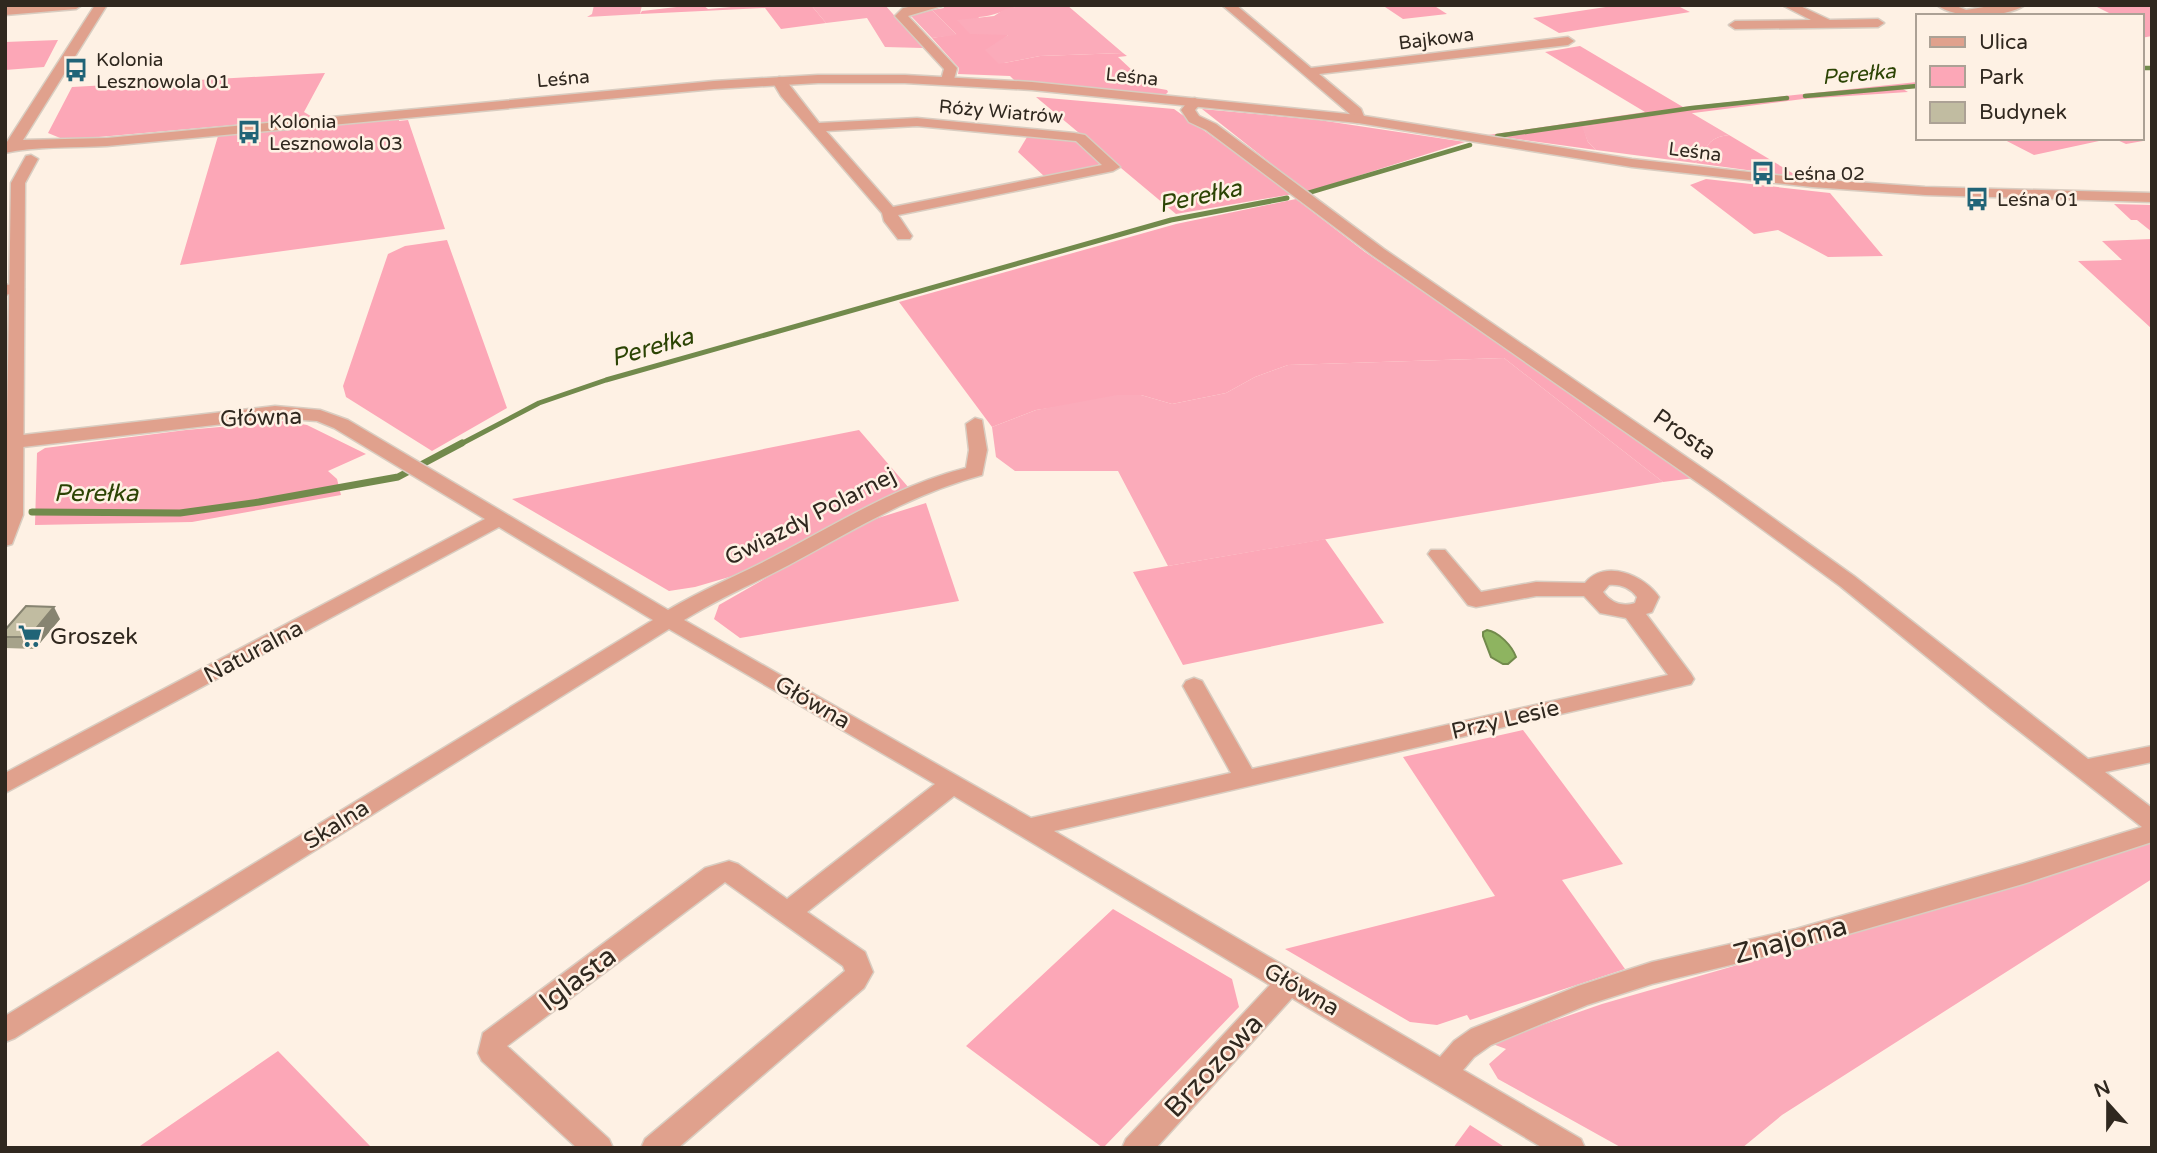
<svg xmlns="http://www.w3.org/2000/svg" width="2157" height="1153" font-family="'Varela Round',sans-serif">
	<style>
		.green { fill: #fca7b7 }
		.forest { fill: #fbabba }
		.water { fill: #8eb460; stroke: #728a4c; stroke-width: 2 }
		.lines { fill: none; stroke-linecap: round; stroke-linejoin: round }
		.stream-far2 { stroke: #728a4c; stroke-width: 4.5 }
		.stream-far1 { stroke: #728a4c; stroke-width: 5 }
		.stream { stroke: #728a4c; stroke-width: 7 }
		.minor-casing { stroke: #d9cdc1; stroke-width: 3 }
		.tertiary-casing { stroke: #d9cdc1; stroke-width: 3 }
		.minor { fill: #e0a18d; fill-rule: evenodd }
		.tertiary { fill: #e0a18d; fill-rule: evenodd }
		.wall { fill: #a6a28a }
		.shaded-wall { fill: #878471 }
		.building { fill: #c1bca1; stroke: #878471; stroke-width: 2 }
		.labels { text-anchor: middle; stroke-width: 5; stroke-linejoin: round; paint-order: stroke }
		.far-street-label { font-size: 19px; fill: #30281f; stroke: #fef1e4 }
		.far-poi-label { font-size: 19px; fill: #30281f; stroke: #fef1e4; text-anchor: start }
		.far-water-label { font-size: 21px; font-style: italic; fill: #2c4404; stroke: #fef1e4 }
		.street-label { font-size: 23px; fill: #30281f; stroke: #fef1e4 }
		.poi-label { font-size: 23px; fill: #30281f; stroke: #fef1e4; text-anchor: start }
		.water-label { font-size: 24px; font-style: italic; fill: #2c4404; stroke: #fef1e4 }
		.near-street-label { font-size: 28px; fill: #30281f; stroke: #fef1e4 }
	</style>
	<rect width="100%" height="100%" fill="#fef1e4"/>
	<path class="green" d="M694,5H703L708,9L754,5H811L826,23L781,29L765,8L640,14L642,11Z
		M942,5H1025C1008,8 996,16 979,17L970,34L1004,33L1008,35L1000,42L1004,63L1040,56L1123,53L1127,56L1118,57L1150,87L1167,90L1168,92L1165,95L1014,80L1010,76L958,74L959,68L932,38L956,34L932,10L944,8Z
		M1382,5H1433L1447,14L1403,19Z
		M1619,5H1676L1690,12L1559,33L1533,18Z
		M2093,5H2152V36L2141,38V16H2115Z
		M58,40L44,67L5,70V42Z
		M1580,46L1683,107L1917,82V87L1903,89L1908,92L1803,99L1583,127L1588,142L1596,150L1488,135L1645,112L1545,52Z
		M325,73L304,112L314,118L65,140L48,133L72,87Z
		M1036,97L1174,109L1293,194L1176,214Z
		M1202,109L1319,120L1465,142L1307,192Z
		M399,118V121L408,120L445,229L180,265L218,136Z
		M1729,135L1799,177L1695,163L1704,159C1705,143 1713,137 1729,135Z
		M1027,137L1078,141L1101,161L1097,167L1045,177L1018,152Z
		M2001,138H2136L2143,141L2126,144L2113,138L2034,155Z
		M1706,179L1830,193L1883,256L1828,257L1778,230L1754,234L1690,185Z
		M1296,199L1365,252L1695,478L1663,482L1504,358L1288,365L1255,377L1226,393L1172,404L1141,395L1036,410L992,427L899,302L1176,224Z
		M2114,204L2152,205V232L2137,220H2131Z
		M2152,239V329L2078,261L2122,260L2102,241Z
		M447,240L507,408L432,451L346,397L343,386L388,254L405,246Z
		M285,421L307,425L366,454L328,471L337,479L341,495L192,522L35,525L37,453L45,448L186,430Z
		M859,430L909,488L743,573L695,587L669,591L512,499Z
		M926,503L959,601L740,638L714,619L719,605L862,523Z
		M1325,539L1384,623L1183,665L1133,572Z
		M1523,730L1623,864L1562,880L1625,969L1470,1020L1467,1015L1437,1025L1410,1022L1285,949L1495,896L1403,757Z
		M1113,909L1232,979L1239,1007L1103,1148L966,1046Z
		M278,1051L372,1148H137Z
		M1470,1125L1506,1148H1453Z"/>
	<path class="forest" d="M594,5H642L640,14L587,17L592,14Z
		M811,5H885L923,48L885,47L867,18L826,23Z
		M1025,5H1067L1123,53L1040,56L999,64L985,50L1008,35L970,34L957,20L994,16L1005,9Z
		M932,10L957,35L932,38L911,16Z
		M1690,112L1729,135C1713,137 1705,143 1704,159L1695,163L1596,150L1588,142L1582,127Z
		M1504,358L1663,482L1168,566L1118,471H1015L996,457L992,427L1036,410L1117,395H1141L1172,404L1226,393L1255,377L1288,365Z
		M2152,837V879L1782,1115L1742,1148H1622L1498,1079L1489,1064L1506,1049L1490,1043L1602,1004L1949,904Z"/>
	<path class="water" d="M1487,630C1499,632 1512,646 1516,657L1508,664H1503L1491,657L1483,636V632Z"/>
	<g class="lines">
		<path class="stream-far2" d="M2141,68H2152
			M1805,96L1917,86
			M1497,136L1692,108L1787,98
			M1308,193L1470,145"/>
		<path class="stream-far1" d="M459,445L539,403L606,380L1171,220L1287,198"/>
		<path class="stream" d="M32,512L180,513L259,502L398,477L462,443"/>
		<g class="minor-casing">
			<path id="minor" d="M30,5H82L76,9L5,15V7Z
				M919,5L942,6L908,16L957,68L953,83H943L941,80L944,69L895,16L903,8Z
				M1222,5H1236L1311,68L1568,37L1574,41L1568,45L1319,74L1361,109L1365,119L1358,123L1353,122L1350,114Z
				M1782,5H1798L1830,20L1878,19L1884,23L1878,27L1735,29L1729,25L1735,21L1811,20Z
				M1937,5H1954L1966,10L1996,5H2025C2006,18 1956,20 1937,5Z
				M779,77L784,78L819,123L917,118L1074,133L1085,135L1120,167L1113,171L898,215L912,236L910,239H898L884,221L882,213L781,96L772,81ZM917,126L1076,141L1102,165L893,207L826,131Z
				M1195,98L1202,102L1195,110L1199,116L1216,124L1384,249L1724,483L1854,576L2088,759L2152,746V762L2105,772L2152,808V842L2023,884L1796,949L1652,984L1587,1005L1491,1045L1474,1057L1463,1070L1581,1139L1585,1148H1543L1292,998L1156,1148H1122L1126,1139L1270,985L954,796L807,912L865,952L873,972L864,988L678,1148H641L645,1139L845,971L843,966L725,882L507,1046L609,1139L613,1148H577L482,1061L478,1053L483,1033L705,868L729,861L738,864L787,899L935,784L669,629L15,1038L5,1042V1016L653,620L499,527L5,793V773L485,519L334,428L317,421L275,418L14,448L5,443L7,438L14,436L275,406L320,410L348,420L668,610C703,589 737,576 773,557C837,524 895,486 966,468L969,450L966,424L975,418L982,420L987,450L982,475C911,494 852,531 789,565C753,584 719,598 684,620L1031,818L1231,773L1183,686L1186,681L1194,678L1202,681L1252,769L1668,675L1626,618L1600,613L1584,596H1536L1476,607L1468,605L1428,554L1431,550H1445L1481,592L1536,582L1585,583C1605,558 1645,576 1659,597L1652,612L1646,614L1691,674L1694,679L1691,684L1054,831L1440,1057L1454,1041L1471,1029L1578,986L1652,962L1796,929L2022,864L2142,827L1991,709L1840,586L1710,491L1372,255L1206,130L1189,122L1181,110L1190,99ZM1609,585C1621,584 1630,588 1637,597L1635,603C1622,607 1611,603 1603,592Z
				M16,284L24,289L22,292L5,295V285Z"/>
		</g>
		<g class="tertiary-casing">
			<path id="tertiary" d="M95,5H107L23,140L107,138L714,81L818,75H905L1032,82L1358,115L1632,159L1812,179L1925,187L2152,193V202L1925,195L1812,187L1632,167L1358,123L1032,90L905,83H818L714,89L107,146C75,148 35,146 5,153V145Z
				M31,155L38,159L25,183L23,515L12,544L5,546L11,183L26,156Z"/>
		</g>
		<use href="#minor" class="minor"/>
		<use href="#tertiary" class="tertiary"/>
	</g>
	<path class="wall" d="M60,619L35,649L5,648V630Z"/>
	<path class="shaded-wall" d="M54,607L60,619L35,649L29,637Z"/>
	<path class="building" d="M26,606L54,607L29,637H5V630Z"/>
	<defs>
		<g id="bus-bare" transform="scale(1.89)"><path d="M-5-6H5V4H4V6H2V4H-2V6H-4V4H-5ZM-3.5-4V0h7V-4ZM-3.5 1.2v1.5H-2V1.2ZM2 1.2v1.5H3.5V1.2Z" fill="#216477" stroke="#fef1e4" stroke-width="2.5" paint-order="stroke"/></g>
		<g id="supermarket-bare" transform="scale(1.89)"><path d="M-6-5.5h2.5l.6 2H6L4.5 2H-2.5L-4.4-4H-6ZM-1.5 3.2a1.3 1.3 0 1 0 .1 0ZM3 3.2a1.3 1.3 0 1 0 .1 0Z" fill="#216477" stroke="#fef1e4" stroke-width="2.5" paint-order="stroke"/></g>
	</defs>
	<g fill-rule="evenodd">
		<use href="#bus-bare" x="76" y="70"/>
		<use href="#bus-bare" x="249" y="132"/>
		<use href="#bus-bare" x="1763" y="173"/>
		<use href="#bus-bare" x="1977" y="199"/>
		<use href="#supermarket-bare" x="30" y="636"/>
	</g>
	<g class="labels">
		<g class="far-street-label">
			<text transform="translate(1436 38) rotate(-7)" y="7">Bajkowa</text>
			<text transform="translate(1132 76) rotate(6)" y="7">Leśna</text>
			<text transform="translate(563 78) rotate(-5)" y="7">Leśna</text>
			<text transform="translate(1001 111) rotate(5)" y="7">Róży Wiatrów</text>
			<text transform="translate(1695 151) rotate(7)" y="7">Leśna</text>
		</g>
		<g class="far-poi-label">
			<text x="96" y="66">Kolonia<tspan x="96" dy="22">Lesznowola 01</tspan></text>
			<text x="269" y="128">Kolonia<tspan x="269" dy="22">Lesznowola 03</tspan></text>
			<text x="1783" y="180">Leśna 02</text>
			<text x="1997" y="206">Leśna 01</text>
		</g>
		<g class="far-water-label">
			<text transform="translate(1859 74) rotate(-5)" y="7">Perełka</text>
		</g>
		<g class="street-label">
			<text transform="translate(261 417) rotate(-2)" y="8">Główna</text>
			<text transform="translate(1685 434) rotate(35)" y="8">Prosta</text>
			<text transform="translate(810 516) rotate(-27)" y="8">Gwiazdy Polarnej</text>
			<text transform="translate(253 651) rotate(-28)" y="8">Naturalna</text>
			<text transform="translate(813 702) rotate(30)" y="8">Główna</text>
			<text transform="translate(1505 719) rotate(-13)" y="8">Przy Lesie</text>
			<text transform="translate(336 824) rotate(-32)" y="8">Skalna</text>
			<text transform="translate(1302 989) rotate(30)" y="8">Główna</text>
		</g>
		<g class="poi-label">
			<text x="50" y="644">Groszek</text>
		</g>
		<g class="water-label">
			<text transform="translate(1200 196) rotate(-12)" y="8">Perełka</text>
			<text transform="translate(652 347) rotate(-16)" y="8">Perełka</text>
			<text x="96" y="501">Perełka</text>
		</g>
		<g class="near-street-label">
			<text transform="translate(1790 939) rotate(-15)" y="10">Znajoma</text>
			<text transform="translate(577 978) rotate(-37)" y="10">Iglasta</text>
			<text transform="translate(1213 1065) rotate(-47)" y="10">Brzozowa</text>
		</g>
	</g>
	<rect width="2157" height="1153" fill="none" stroke="#30281f" stroke-width="14"/>
	<rect x="1916" y="14" width="228" height="126" fill="#fef1e4" stroke="#aca195" stroke-width="2"/>
	<rect x="1930" y="37" width="35" height="10" fill="#e0a18d" stroke="#aca195" stroke-width="2"/>
	<text x="1979" y="49" font-size="21" fill="#30281f">Ulica</text>
	<rect x="1930" y="66" width="35" height="21" fill="#fca7b7" stroke="#aca195" stroke-width="2"/>
	<text x="1979" y="84" font-size="21" fill="#30281f">Park</text>
	<rect x="1930" y="102" width="35" height="21" fill="#c1bca1" stroke="#aca195" stroke-width="2"/>
	<text x="1979" y="119" font-size="21" fill="#30281f">Budynek</text>
	<g transform="translate(2108 1104) rotate(339)" stroke="#fef1e4" stroke-width="5" paint-order="stroke">
	<path d="M0-5L12 26L0 18L-12 26Z" fill="#30281f"/>
	<text y="-10" font-size="19" font-weight="bold" text-anchor="middle" fill="#30281f">N</text>
	</g>
</svg>
